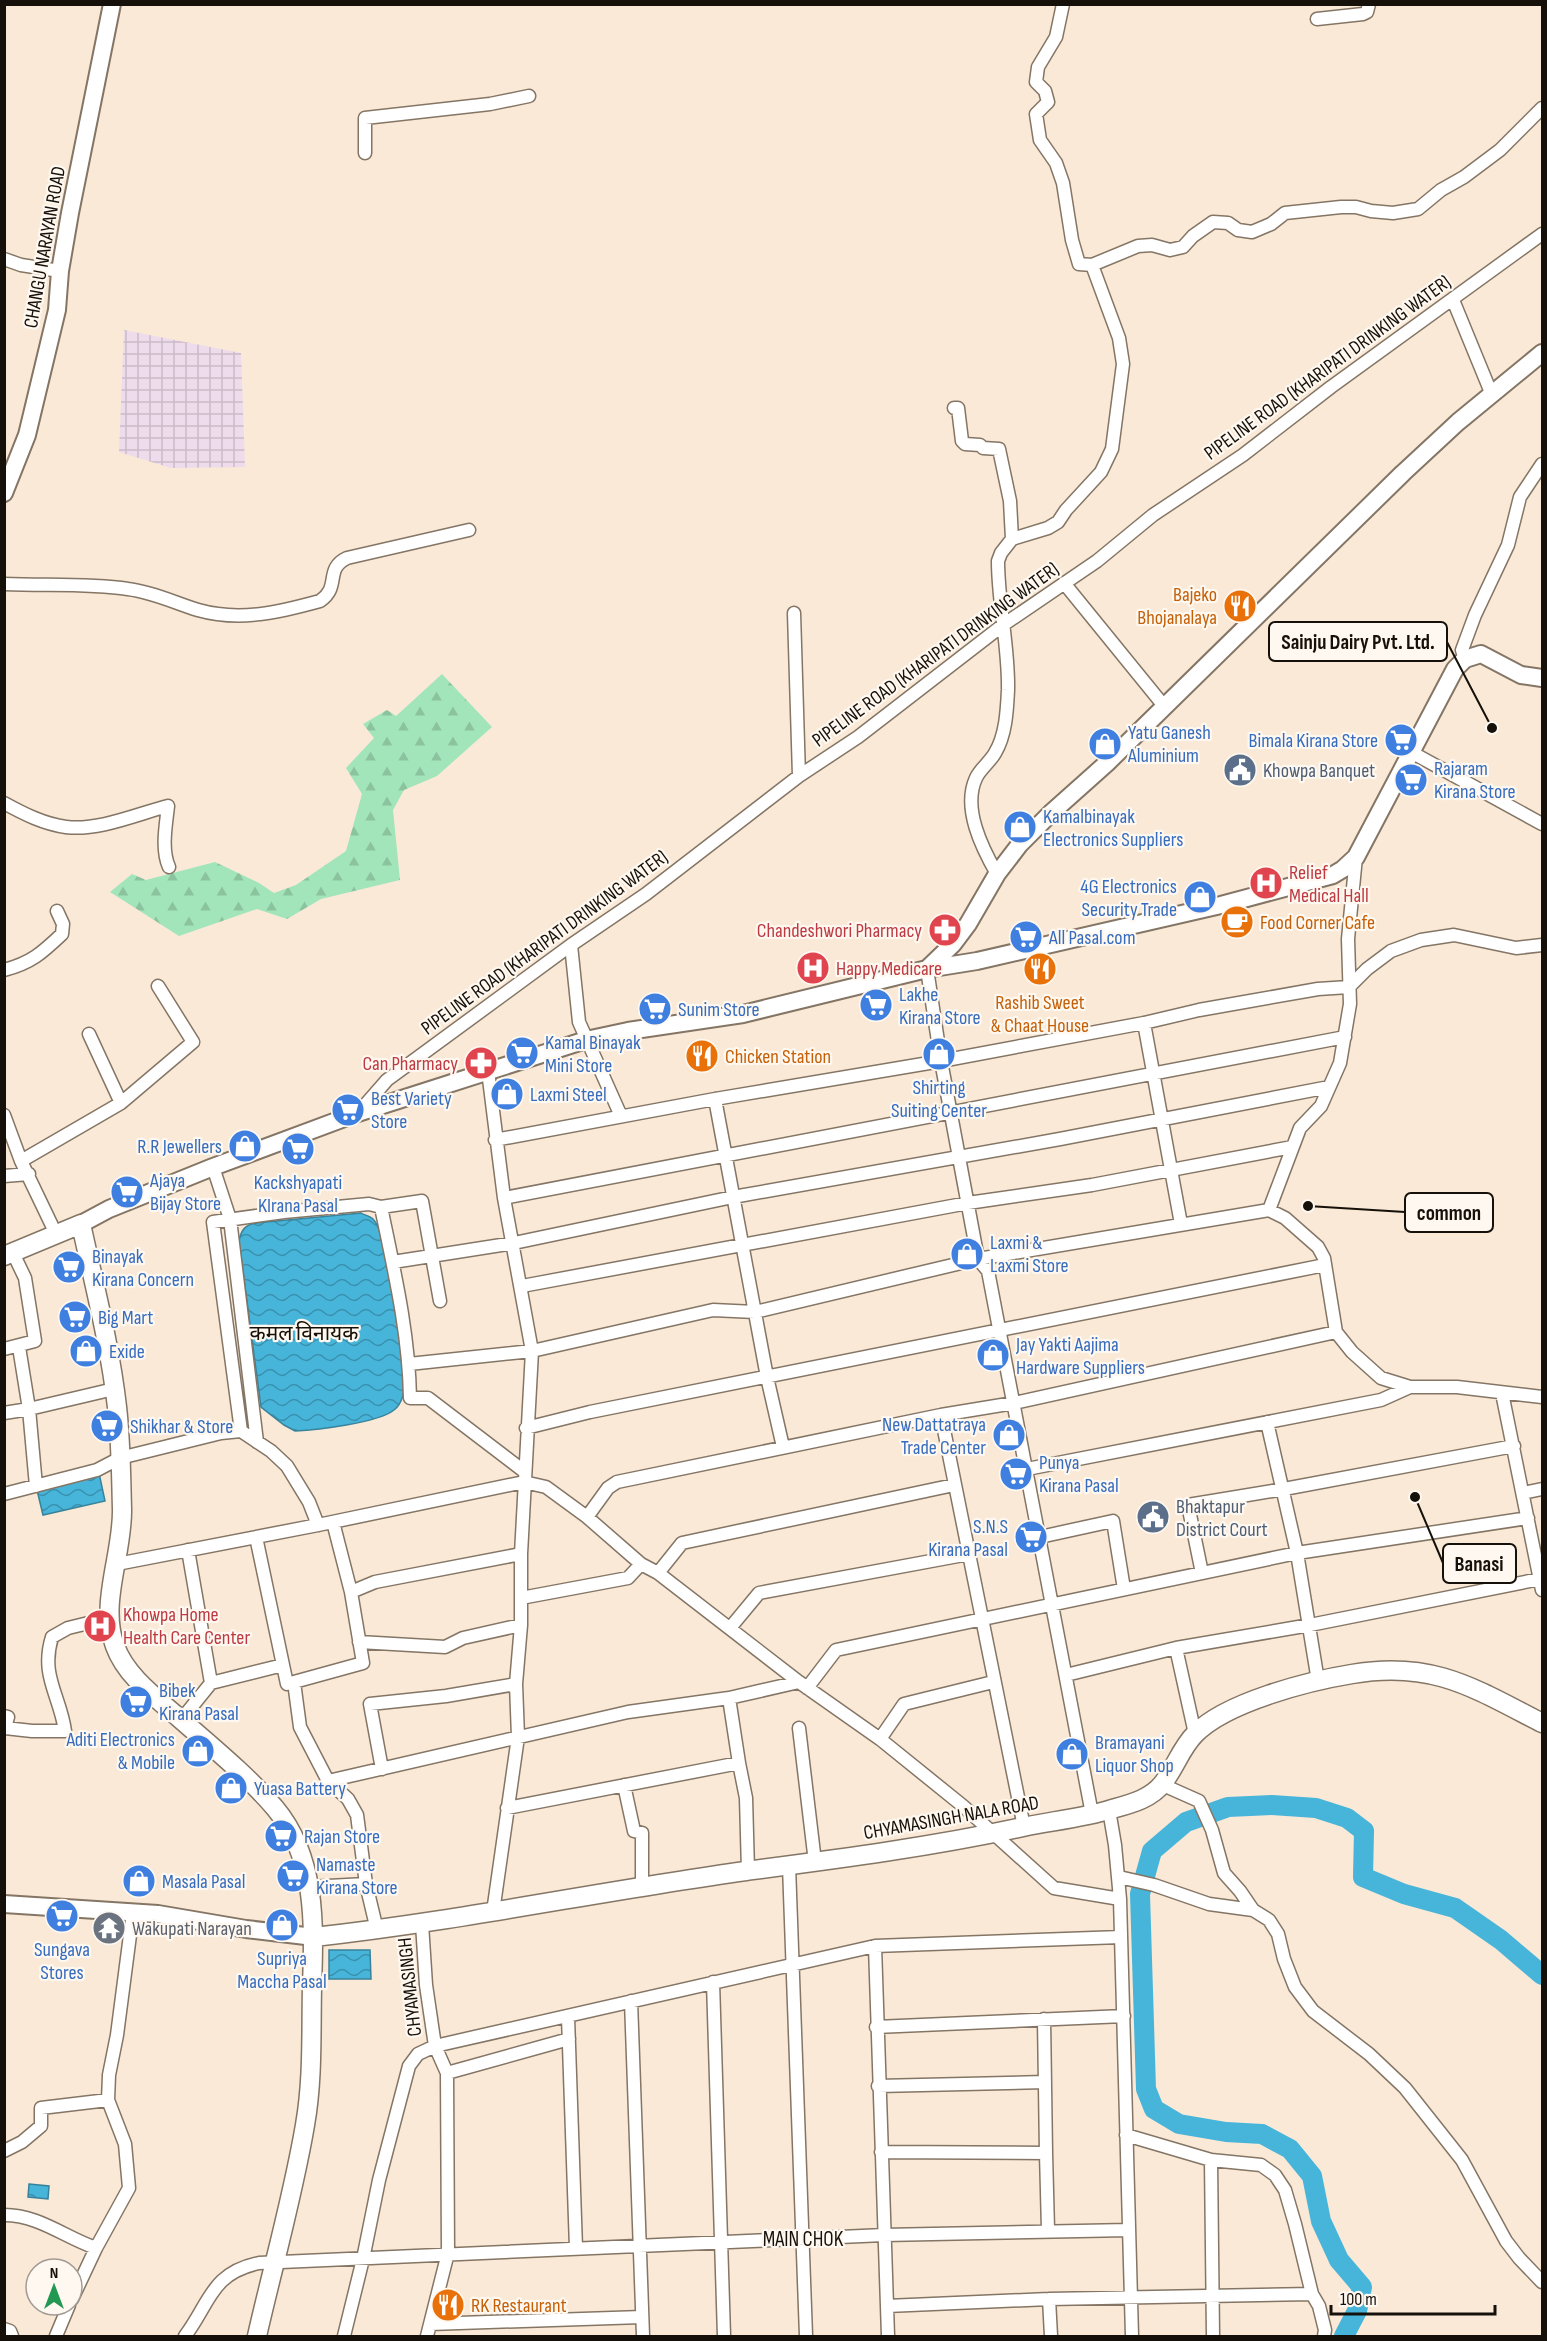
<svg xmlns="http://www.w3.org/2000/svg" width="1547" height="2341" font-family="'Sofia Sans Condensed','Noto Sans Devanagari',sans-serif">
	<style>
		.industrial { fill: url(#industrial-grid) }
		.forest { fill: url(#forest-firs) }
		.water { fill: url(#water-waves); stroke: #38839b; stroke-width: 1.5 }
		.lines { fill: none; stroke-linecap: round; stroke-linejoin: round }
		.river { stroke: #47b4da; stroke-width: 20 }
		.minor-casing { stroke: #847565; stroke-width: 15 }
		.secondary-casing { stroke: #847565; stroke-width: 20 }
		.primary-casing { stroke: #847565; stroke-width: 21 }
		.minor { stroke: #fff; stroke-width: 12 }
		.secondary { stroke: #fff; stroke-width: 16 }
		.primary { stroke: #fff; stroke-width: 18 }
		.labels { text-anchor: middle; stroke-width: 4.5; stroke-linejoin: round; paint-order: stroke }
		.street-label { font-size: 20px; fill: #151009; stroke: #fef8f0 }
		.food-label { font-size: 20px; fill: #c56008; stroke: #fef8f0; text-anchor: start }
		.shop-label { font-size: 20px; fill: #366cbe; stroke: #fef8f0; text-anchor: start }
		.service-label { font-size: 20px; fill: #4e5e75; stroke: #fef8f0; text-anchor: start }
		.health-label { font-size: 20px; fill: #be3a42; stroke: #fef8f0; text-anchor: start }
		.worship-label { font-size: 20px; fill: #5b616d; stroke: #fef8f0; text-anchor: start }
		.neighbourhood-label { font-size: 21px; fill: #151009; stroke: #fef8f0 }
		.leader { fill: none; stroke: #151009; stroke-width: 2 }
		.callout-dot { fill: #151009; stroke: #fef8f0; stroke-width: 2 }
		.callout { fill: #fef8f0; stroke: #151009; stroke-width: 2 }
		.callout-label { font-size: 21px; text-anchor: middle; font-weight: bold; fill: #151009 }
	</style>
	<defs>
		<pattern id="industrial-grid" width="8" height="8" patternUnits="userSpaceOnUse" patternTransform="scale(1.5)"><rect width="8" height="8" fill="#eedbec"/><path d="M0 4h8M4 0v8" fill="none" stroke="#cbbbc9"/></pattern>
		<pattern id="forest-firs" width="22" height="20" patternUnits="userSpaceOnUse" patternTransform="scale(1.5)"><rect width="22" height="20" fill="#a2e5ba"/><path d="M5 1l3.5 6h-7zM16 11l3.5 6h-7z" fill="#8bc39f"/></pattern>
		<pattern id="water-waves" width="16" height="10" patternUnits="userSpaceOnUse" patternTransform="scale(1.5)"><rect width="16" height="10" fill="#47b4da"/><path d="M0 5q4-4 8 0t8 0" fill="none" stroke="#3a91af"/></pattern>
	</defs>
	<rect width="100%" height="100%" fill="#f9e9d6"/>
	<path class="industrial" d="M124,330L241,353L245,467L171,468L119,452Z"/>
	<path class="forest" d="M442,674L492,727L437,776L404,790L393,810L400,880L321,899L287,919L257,909L179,936L110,892L132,874L146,880L215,862L259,883L274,893L296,885L346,851L362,794L346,768L374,738L363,724L387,710L396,716Z"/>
	<path class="water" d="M361,1213C364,1215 370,1216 373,1219C386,1231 404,1340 405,1363C406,1377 406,1401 394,1410C378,1423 316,1430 295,1431L284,1425L261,1407L239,1241C241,1230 245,1225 256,1223Z
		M99,1473L105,1501L43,1515L37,1490Z
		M329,1950H370L371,1979H329Z
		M29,2184L49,2186L48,2199L28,2197Z"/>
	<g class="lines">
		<path class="river" d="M1344,2336L1357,2311L1362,2287L1339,2260L1321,2221L1312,2176L1290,2149L1262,2134L1226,2132L1179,2124L1154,2109L1146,2089L1140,1894L1152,1851L1186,1822L1228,1807L1272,1805L1316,1808L1347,1818L1364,1831L1363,1877L1404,1894L1455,1908L1501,1940L1542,1975"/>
		<g class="minor-casing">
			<path id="minor" d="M1317,19L1363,14L1367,12L1369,4
				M365,153V118L490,104L529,96
				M4,259L21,265L60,271
				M1092,265L1138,246L1152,245L1170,250L1183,247L1193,236L1213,222L1228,223L1238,230L1252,232L1271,224L1285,213L1341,207H1356L1371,211L1393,213L1418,209L1441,190L1464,177L1500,150L1542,108
				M1453,300L1492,395
				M954,408H958L962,441L965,444L980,445L983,448L999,449L1010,501L1012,539L1001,553L998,561C998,604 1009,647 1008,690C1007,710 1006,735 995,753C990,762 980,769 976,778C962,808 982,848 997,874
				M1012,539L1048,528L1058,522L1066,510L1101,472L1112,449L1123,364L1119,338L1092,265L1079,264L1072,240L1063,183L1056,163L1040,140L1036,114L1048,102L1045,91L1036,82L1038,67L1056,37L1063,4
				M1064,583L1164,706
				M4,584C46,586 87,583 128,589C153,592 175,603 198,610C240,622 280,612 320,601C341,587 324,569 347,558L469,530
				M794,613L799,776
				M1465,659L1462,650L1475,615L1508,545L1520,497L1542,464
				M1411,752L1542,824
				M4,803C24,814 44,824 66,827C99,831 137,814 168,806C166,825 161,849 169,867
				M571,945L579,1022L621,1116
				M927,969L941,1061L978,1259L988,1271L1092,1814
				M4,970C31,963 42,953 62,934L63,924L57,911
				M1144,1023L1181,1224
				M89,1034L121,1103
				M488,1071L504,1198L532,1351L521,1554V1625L516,1684L518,1737L493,1912
				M715,1099L767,1377L783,1447
				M359,1112L387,1080L571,945L646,894L799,776L858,737L1003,625L1097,561L1153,515L1243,455L1331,387L1542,234
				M4,1115L21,1161L56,1234
				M495,1140L715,1099L941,1061L1144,1023L1199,1010L1318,989L1349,987L1367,969L1391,951L1421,940L1454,935L1516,948L1542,945
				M21,1161L121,1103L193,1042L158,986
				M213,1167L230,1219L257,1442
				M4,1176L29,1174
				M504,1198L1345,1037
				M381,1207L422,1201L440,1301
				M1269,1210L1300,1128L1321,1106L1340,1063L1350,1004L1348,939L1356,857
				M393,1262L514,1243L733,1197L1060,1139L1329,1087
				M522,1286L968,1203L1092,1185L1292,1147
				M19,1347L29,1409L36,1486
				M4,1349L35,1341L25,1278L13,1253
				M409,1364L532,1351L713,1310L755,1312L978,1259L1269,1210L1285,1218L1318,1247L1324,1258L1336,1332L1352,1352L1381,1378L1410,1387H1457L1542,1397
				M1502,1393L1542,1590
				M4,1413L29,1409L114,1389
				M941,1415L1024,1827
				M1267,1422L1297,1553L1318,1681
				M526,1428L590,1412L1325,1265
				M241,1431L213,1222L284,1212L369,1204L381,1207C394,1270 409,1333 410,1398H428L525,1472
				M1027,1469L1381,1400L1410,1387
				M1523,1493L1542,1489
				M4,1494L97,1470L120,1458L221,1433L241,1431L271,1451L287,1466L309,1502L318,1525
				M587,1517L608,1488L617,1482L941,1415L1014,1403L1336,1332
				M256,1537L287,1684L294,1682L300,1727L328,1781L348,1799L357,1815L366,1884
				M1040,1537L1113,1521L1124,1589
				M188,1550L211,1683
				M117,1564L318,1525L524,1482L546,1487L587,1517L641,1564L658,1573L799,1682L880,1739L963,1806L1054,1888L1120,1899L1132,2336
				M658,1573L682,1543L954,1485
				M1202,1573L1188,1505L1284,1489L1514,1446
				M351,1592L375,1582L521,1554
				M521,1598L628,1578L641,1564
				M730,1628L759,1593L969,1554
				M359,1642L445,1647L463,1638L521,1625
				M1176,1648L1195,1734
				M1066,1675L1176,1648L1310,1625L1540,1579
				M294,1682L363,1663L351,1592L333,1522
				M807,1688L836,1650L1297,1553L1528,1518
				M4,1716L8,1717L5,1728L32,1731H65C60,1695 40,1676 52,1637L68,1628L109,1618
				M181,1720L211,1683L283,1665
				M799,1728L815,1862
				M880,1739L904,1704L993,1682
				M739,1763L746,1798L748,1871
				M382,1769L370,1704L446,1696L516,1684
				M328,1781L628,1712L729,1698L799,1682
				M624,1785L634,1831L642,1833V1887
				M1163,1785L1199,1801L1212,1830L1224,1873L1240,1891L1253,1910L1269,1920L1278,1934L1284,1959L1295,1987L1313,2011L1369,2054L1405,2088L1462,2160L1506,2241L1519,2258L1542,2282
				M507,1808L739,1763L729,1698
				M1109,1810L1115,1845L1120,1899
				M789,1866L806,2336
				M1119,1877L1154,1885L1209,1904L1253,1910
				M309,1887L366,1884L377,1930
				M422,1924L426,1985L435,2046L447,2073
				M875,1946L888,2336
				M713,1982L724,2336
				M631,2001L643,2336
				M568,2017L576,2248
				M876,2027L1124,2016
				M878,2086L1045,2082
				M1126,2135L1211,2160L1261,2165L1275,2175L1285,2190L1295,2224L1312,2294L1319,2306L1325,2330L1324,2336
				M4,2151L22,2142L41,2126V2108L108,2100
				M881,2152L1046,2153L1044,2019
				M1046,2153L1048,2230
				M1211,2160L1213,2336
				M4,2215C39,2215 64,2237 96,2248
				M72,2299L96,2248L129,2188L125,2144L108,2100L109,2075L117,2035L133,1912
				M1049,2299L1051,2336
				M887,2306L1049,2299L1312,2294
				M430,2324L642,2317
				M4,2329L10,2331L12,2336
				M56,2336L69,2305
				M185,2336C210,2303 211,2273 259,2263L884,2235L1129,2230
				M344,2336L363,2259L379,2180L409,2066L418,2054L435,2046L875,1946L1121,1937
				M427,2336L448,2253L447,2073L569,2039"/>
		</g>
		<g class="secondary-casing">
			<path id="secondary" d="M4,493L27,435L57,310L60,271L70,213L112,4
				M927,969L977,961L1221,905L1333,875L1343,869L1356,857L1455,669L1465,659L1481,654L1521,675L1542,678
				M81,1224L109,1209L213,1167L358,1113L586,1040L628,1031L743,1014L927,969L953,944L968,924L997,874L1020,844L1051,813L1107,763L1403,473L1458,422L1542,353
				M4,1904L158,1914L246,1929L314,1937"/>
		</g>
		<g class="primary-casing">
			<path id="primary" d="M4,1256L81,1224C94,1284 110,1345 117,1407C121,1441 121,1475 122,1509C123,1554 99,1603 115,1646C126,1676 155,1697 178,1717C211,1746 247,1775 275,1808C317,1858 314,1926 312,1987C311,2033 313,2080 305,2125C293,2196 273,2266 257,2336
				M314,1937C459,1921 601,1891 746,1871C838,1859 931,1847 1023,1827C1052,1821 1083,1818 1112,1809C1130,1804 1151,1799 1163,1783C1175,1768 1181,1748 1195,1734C1226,1702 1309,1681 1352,1674C1432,1660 1474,1688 1542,1723"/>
		</g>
		<use href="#minor" class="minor"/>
		<use href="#secondary" class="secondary"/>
		<use href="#primary" class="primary"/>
	</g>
	<defs>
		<g id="restaurant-disc" transform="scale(1.725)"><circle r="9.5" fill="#e8710a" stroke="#fef8f0"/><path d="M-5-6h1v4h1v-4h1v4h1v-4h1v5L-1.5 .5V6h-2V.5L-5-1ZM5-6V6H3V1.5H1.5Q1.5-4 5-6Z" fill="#fff"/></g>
		<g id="supermarket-disc" transform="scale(1.725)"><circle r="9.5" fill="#3f7fe0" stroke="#fef8f0"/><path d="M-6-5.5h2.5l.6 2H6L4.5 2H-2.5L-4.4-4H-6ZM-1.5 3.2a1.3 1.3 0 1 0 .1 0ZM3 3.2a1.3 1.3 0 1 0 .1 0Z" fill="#fff"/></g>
		<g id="shop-disc" transform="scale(1.725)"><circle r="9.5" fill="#3f7fe0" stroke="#fef8f0"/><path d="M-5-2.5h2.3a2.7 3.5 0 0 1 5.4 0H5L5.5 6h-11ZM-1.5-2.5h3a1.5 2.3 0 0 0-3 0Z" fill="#fff"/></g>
		<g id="civic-disc" transform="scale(1.725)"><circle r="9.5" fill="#5c6f8a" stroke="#fef8f0"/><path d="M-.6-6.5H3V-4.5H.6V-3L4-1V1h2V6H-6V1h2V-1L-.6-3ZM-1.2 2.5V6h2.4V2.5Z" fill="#fff"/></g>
		<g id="hospital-disc" transform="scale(1.725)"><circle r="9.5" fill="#e0444e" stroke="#fef8f0"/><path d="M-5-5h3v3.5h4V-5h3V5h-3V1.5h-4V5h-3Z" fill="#fff"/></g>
		<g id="cafe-disc" transform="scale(1.725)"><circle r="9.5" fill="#e8710a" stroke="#fef8f0"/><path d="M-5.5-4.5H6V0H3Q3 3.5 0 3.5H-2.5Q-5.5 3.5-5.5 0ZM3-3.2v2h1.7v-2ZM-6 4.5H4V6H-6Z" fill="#fff"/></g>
		<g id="pharmacy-disc" transform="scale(1.725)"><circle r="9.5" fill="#e0444e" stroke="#fef8f0"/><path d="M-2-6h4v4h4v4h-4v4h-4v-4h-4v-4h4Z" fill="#fff"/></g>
		<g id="temple-disc" transform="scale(1.725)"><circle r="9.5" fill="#6b7280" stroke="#fef8f0"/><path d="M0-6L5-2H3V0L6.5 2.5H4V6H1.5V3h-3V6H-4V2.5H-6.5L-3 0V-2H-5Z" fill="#fff"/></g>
	</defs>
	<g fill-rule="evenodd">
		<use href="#restaurant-disc" x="1240" y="606"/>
		<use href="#supermarket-disc" x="1401" y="740"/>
		<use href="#shop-disc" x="1105" y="744"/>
		<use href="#civic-disc" x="1240" y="770"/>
		<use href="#supermarket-disc" x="1411" y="780"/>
		<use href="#shop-disc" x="1020" y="827"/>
		<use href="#hospital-disc" x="1266" y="883"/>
		<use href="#shop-disc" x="1200" y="897"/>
		<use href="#cafe-disc" x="1237" y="922"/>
		<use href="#pharmacy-disc" x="945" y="930"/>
		<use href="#supermarket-disc" x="1026" y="937"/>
		<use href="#hospital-disc" x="813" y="968"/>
		<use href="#restaurant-disc" x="1040" y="969"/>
		<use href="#supermarket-disc" x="876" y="1005"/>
		<use href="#supermarket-disc" x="655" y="1009"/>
		<use href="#supermarket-disc" x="522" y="1053"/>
		<use href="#shop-disc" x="939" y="1054"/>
		<use href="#restaurant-disc" x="702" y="1056"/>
		<use href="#pharmacy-disc" x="481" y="1063"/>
		<use href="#shop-disc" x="507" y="1094"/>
		<use href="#supermarket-disc" x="348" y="1110"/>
		<use href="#shop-disc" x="245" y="1146"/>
		<use href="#supermarket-disc" x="298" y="1149"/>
		<use href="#supermarket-disc" x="127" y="1192"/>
		<use href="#shop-disc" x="967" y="1254"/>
		<use href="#supermarket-disc" x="69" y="1267"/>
		<use href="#supermarket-disc" x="75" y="1317"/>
		<use href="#shop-disc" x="86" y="1351"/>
		<use href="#shop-disc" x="993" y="1355"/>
		<use href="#supermarket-disc" x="107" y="1426"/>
		<use href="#shop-disc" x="1009" y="1435"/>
		<use href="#supermarket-disc" x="1016" y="1474"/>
		<use href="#civic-disc" x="1153" y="1517"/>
		<use href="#supermarket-disc" x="1031" y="1537"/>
		<use href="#hospital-disc" x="100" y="1626"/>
		<use href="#supermarket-disc" x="136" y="1702"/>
		<use href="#shop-disc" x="198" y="1751"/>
		<use href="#shop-disc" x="1072" y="1754"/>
		<use href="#shop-disc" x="231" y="1788"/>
		<use href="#supermarket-disc" x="281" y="1836"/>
		<use href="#supermarket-disc" x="293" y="1876"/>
		<use href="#shop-disc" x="139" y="1881"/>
		<use href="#supermarket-disc" x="62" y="1916"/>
		<use href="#shop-disc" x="282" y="1925"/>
		<use href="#temple-disc" x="109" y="1928"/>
		<use href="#restaurant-disc" x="448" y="2305"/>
	</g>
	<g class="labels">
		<g class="street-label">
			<text transform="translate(44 247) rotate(-80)" y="7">CHANGU NARAYAN ROAD</text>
			<text transform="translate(1327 367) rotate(-36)" y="7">PIPELINE ROAD (KHARIPATI DRINKING WATER)</text>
			<text transform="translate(935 654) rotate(-36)" y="7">PIPELINE ROAD (KHARIPATI DRINKING WATER)</text>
			<text transform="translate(544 942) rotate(-36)" y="7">PIPELINE ROAD (KHARIPATI DRINKING WATER)</text>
			<text transform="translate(951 1817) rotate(-10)" y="7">CHYAMASINGH NALA ROAD</text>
			<text transform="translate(409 1987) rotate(-96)" y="7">CHYAMASINGH</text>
		</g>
		<g class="food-label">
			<text x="1217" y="601" text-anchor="end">Bajeko<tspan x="1217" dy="23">Bhojanalaya</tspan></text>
			<text x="1260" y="929">Food Corner Cafe</text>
			<text x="1040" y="1009" text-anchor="middle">Rashib Sweet<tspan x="1040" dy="23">&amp; Chaat House</tspan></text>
			<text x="725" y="1063">Chicken Station</text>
			<text x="471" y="2312">RK Restaurant</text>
		</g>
		<g class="shop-label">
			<text x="1128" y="739">Yatu Ganesh<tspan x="1128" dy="23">Aluminium</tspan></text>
			<text x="1378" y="747" text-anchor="end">Bimala Kirana Store</text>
			<text x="1434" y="775">Rajaram<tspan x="1434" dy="23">Kirana Store</tspan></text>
			<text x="1043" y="823">Kamalbinayak<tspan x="1043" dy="23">Electronics Suppliers</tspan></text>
			<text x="1177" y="893" text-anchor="end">4G Electronics<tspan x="1177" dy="23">Security Trade</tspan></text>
			<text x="1049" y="944">All Pasal.com</text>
			<text x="899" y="1001">Lakhe<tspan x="899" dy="23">Kirana Store</tspan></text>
			<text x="678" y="1016">Sunim Store</text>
			<text x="545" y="1049">Kamal Binayak<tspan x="545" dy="23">Mini Store</tspan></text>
			<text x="939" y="1094" text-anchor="middle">Shirting<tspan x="939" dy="23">Suiting Center</tspan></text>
			<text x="530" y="1101">Laxmi Steel</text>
			<text x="371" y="1105">Best Variety<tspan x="371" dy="23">Store</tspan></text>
			<text x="222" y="1153" text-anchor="end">R.R Jewellers</text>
			<text x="150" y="1187">Ajaya<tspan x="150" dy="23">Bijay Store</tspan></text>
			<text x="298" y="1189" text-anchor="middle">Kackshyapati<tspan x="298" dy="23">KIrana Pasal</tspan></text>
			<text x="990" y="1249">Laxmi &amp;<tspan x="990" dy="23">Laxmi Store</tspan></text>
			<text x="92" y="1263">Binayak<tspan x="92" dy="23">Kirana Concern</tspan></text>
			<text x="98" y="1324">Big Mart</text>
			<text x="1016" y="1351">Jay Yakti Aajima<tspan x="1016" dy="23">Hardware Suppliers</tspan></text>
			<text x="109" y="1358">Exide</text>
			<text x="986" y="1431" text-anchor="end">New Dattatraya<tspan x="986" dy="23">Trade Center</tspan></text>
			<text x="130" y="1433">Shikhar &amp; Store</text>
			<text x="1039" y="1469">Punya<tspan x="1039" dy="23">Kirana Pasal</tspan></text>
			<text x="1008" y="1533" text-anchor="end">S.N.S<tspan x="1008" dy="23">Kirana Pasal</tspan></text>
			<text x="159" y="1697">Bibek<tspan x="159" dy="23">Kirana Pasal</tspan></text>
			<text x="175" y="1746" text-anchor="end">Aditi Electronics<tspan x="175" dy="23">&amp; Mobile</tspan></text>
			<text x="1095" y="1749">Bramayani<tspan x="1095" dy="23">Liquor Shop</tspan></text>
			<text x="254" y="1795">Yuasa Battery</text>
			<text x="304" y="1843">Rajan Store</text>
			<text x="316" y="1871">Namaste<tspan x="316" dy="23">Kirana Store</tspan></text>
			<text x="162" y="1888">Masala Pasal</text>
			<text x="62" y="1956" text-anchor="middle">Sungava<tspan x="62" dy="23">Stores</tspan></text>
			<text x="282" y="1965" text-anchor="middle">Supriya<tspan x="282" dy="23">Maccha Pasal</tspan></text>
		</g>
		<g class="service-label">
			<text x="1263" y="777">Khowpa Banquet</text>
			<text x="1176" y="1513">Bhaktapur<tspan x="1176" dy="23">District Court</tspan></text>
		</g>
		<g class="health-label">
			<text x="1289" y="879">Relief<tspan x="1289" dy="23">Medical Hall</tspan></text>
			<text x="922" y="937" text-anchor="end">Chandeshwori Pharmacy</text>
			<text x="836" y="975">Happy Medicare</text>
			<text x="458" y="1070" text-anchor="end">Can Pharmacy</text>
			<text x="123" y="1621">Khowpa Home<tspan x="123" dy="23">Health Care Center</tspan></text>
		</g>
		<g class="worship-label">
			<text x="132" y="1935">Wakupati Narayan</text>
		</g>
		<g class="neighbourhood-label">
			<text x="304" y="1340">कमल विनायक</text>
			<text x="803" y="2246">MAIN CHOK</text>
		</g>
	</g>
	<path class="leader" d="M1492 728L1447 642M1308 1206L1405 1212M1415 1497L1443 1563"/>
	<g class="callout-dot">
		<circle cx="1492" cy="728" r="6"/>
		<circle cx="1308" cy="1206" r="6"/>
		<circle cx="1415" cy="1497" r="6"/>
	</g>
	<g class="callout">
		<rect x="1269" y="622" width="178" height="39" rx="6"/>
		<rect x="1405" y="1193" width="88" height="39" rx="6"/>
		<rect x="1443" y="1544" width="73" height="39" rx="6"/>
	</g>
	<g class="callout-label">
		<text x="1358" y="649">Sainju Dairy Pvt. Ltd.</text>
		<text x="1449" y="1220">common</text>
		<text x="1479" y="1571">Banasi</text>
	</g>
	<rect width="1547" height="2341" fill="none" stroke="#151009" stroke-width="12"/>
	<g transform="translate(54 2287)"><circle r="28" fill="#fef8f0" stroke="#a19b94" stroke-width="1.5"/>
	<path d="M0-4.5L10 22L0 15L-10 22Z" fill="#239853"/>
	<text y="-9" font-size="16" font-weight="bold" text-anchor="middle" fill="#151009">N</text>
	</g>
	<path d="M1331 2305v9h164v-9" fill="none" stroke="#151009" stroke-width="3"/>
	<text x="1340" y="2305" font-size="18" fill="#151009" stroke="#fef8f0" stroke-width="4.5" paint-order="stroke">100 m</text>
</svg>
